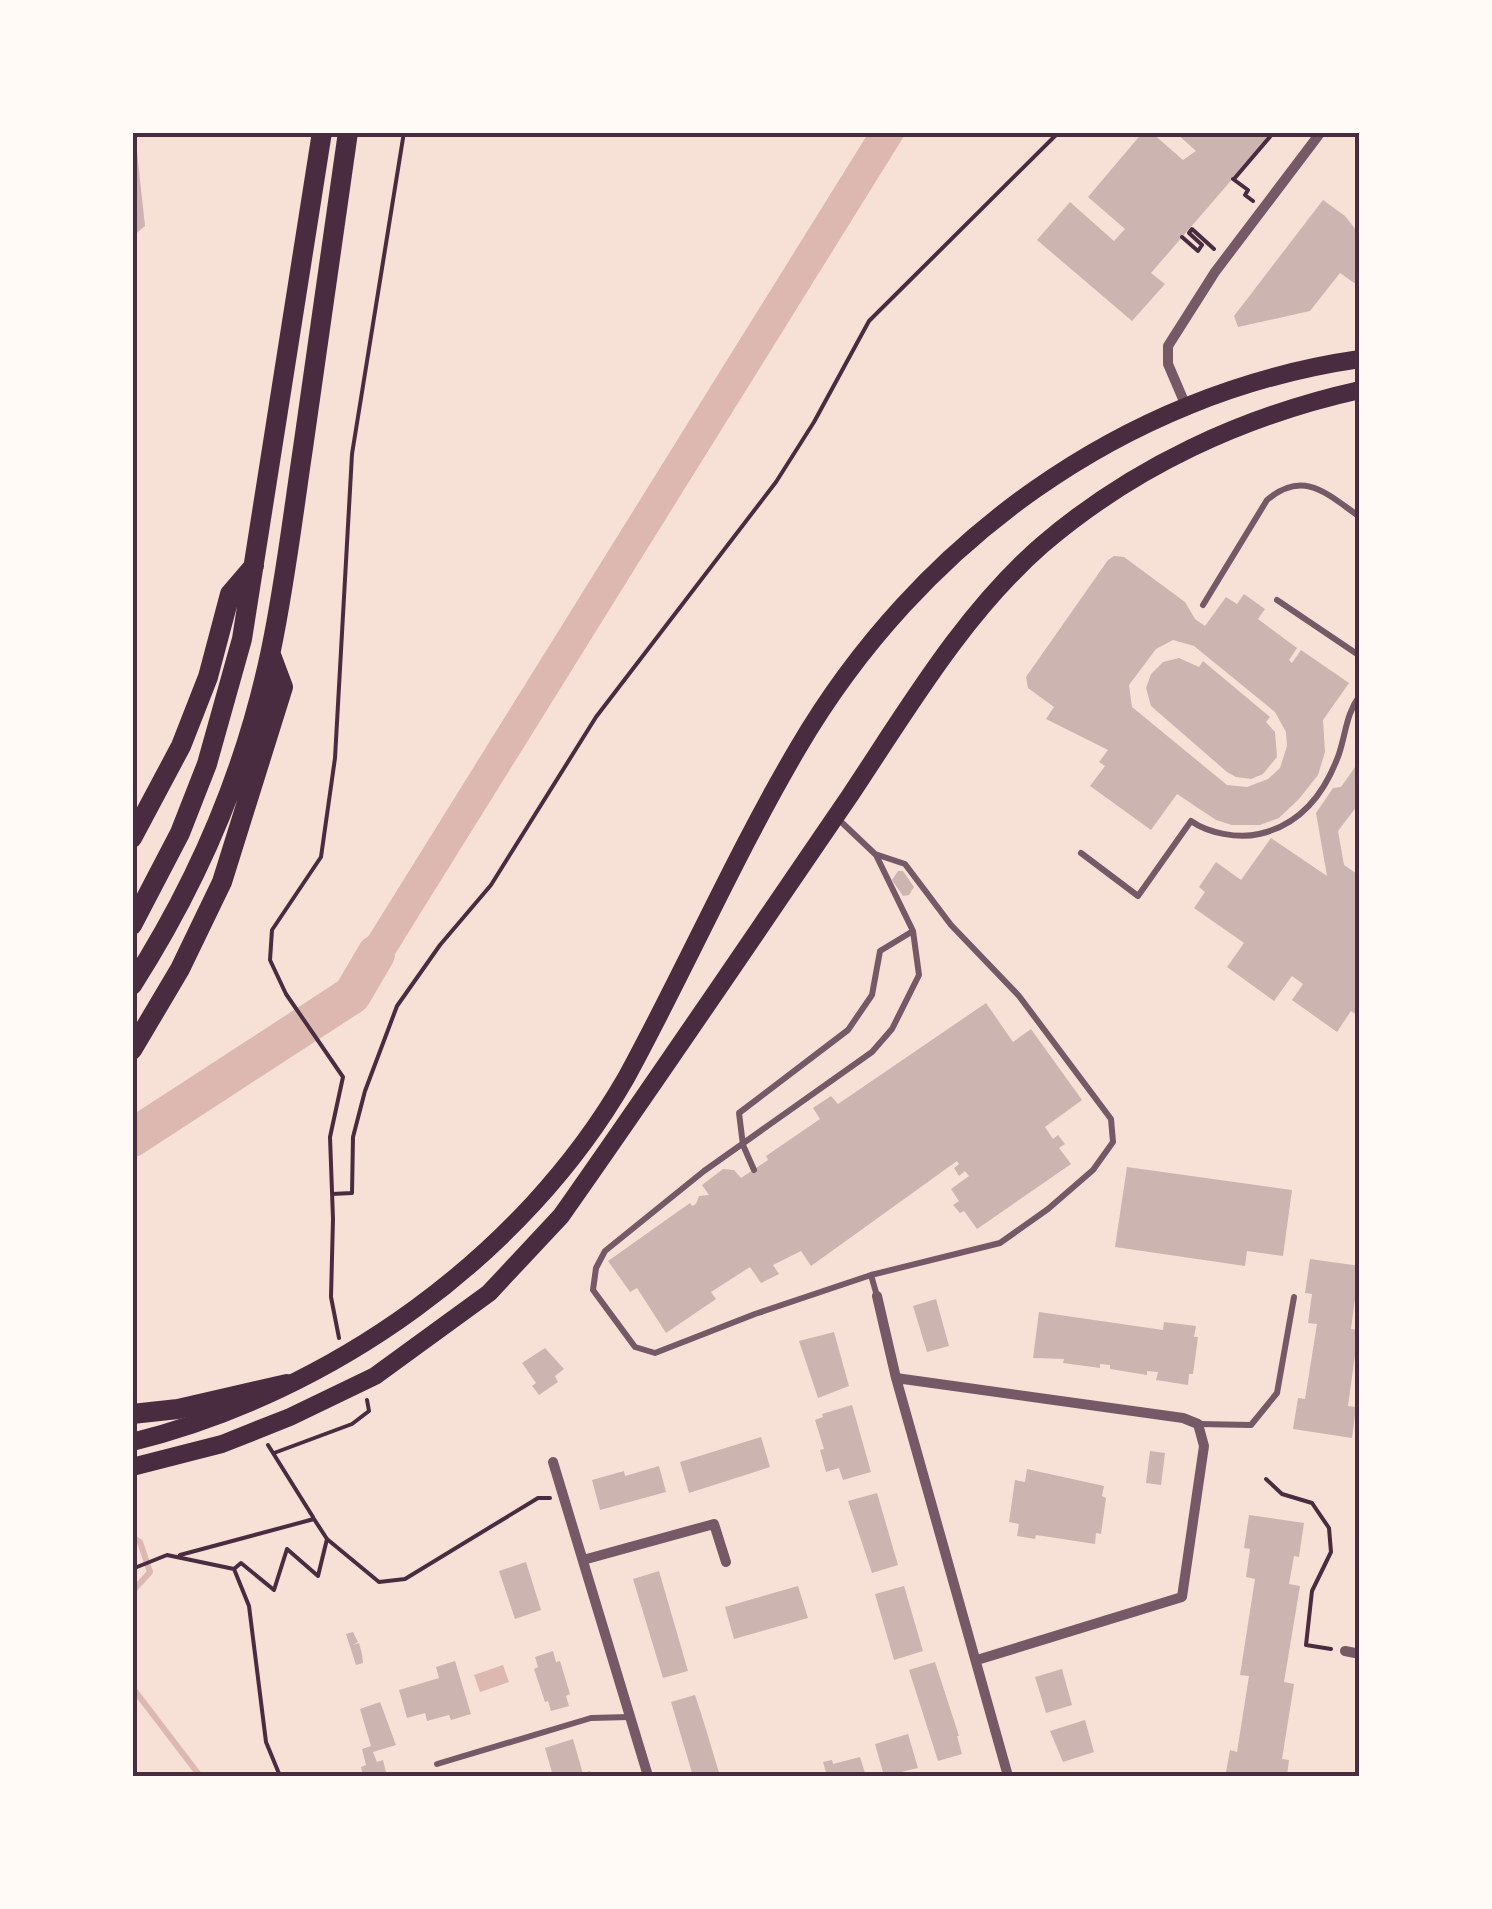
<svg xmlns="http://www.w3.org/2000/svg" width="1492" height="1909" font-family="Figtree,sans-serif">
	<style>
		.water { fill: #dcb8b0 }
		.lines { fill: none; stroke-linecap: round; stroke-linejoin: round }
		.stream { stroke: #dcb8b0; stroke-width: 6 }
		.river { stroke: #dcb8b0; stroke-width: 38 }
		.building { fill: #ccb4b1; fill-rule: evenodd }
		.path { stroke: #4a2c40; stroke-width: 4 }
		.service { stroke: #755966; stroke-width: 6 }
		.minor { stroke: #755966; stroke-width: 10 }
		.secondary { stroke: #4a2c40; stroke-width: 18 }
		.trunk { stroke: #4a2c40; stroke-width: 20 }
		.neatline { fill: none; stroke: #4a2c40; stroke-width: 4 }
	</style>
	<rect width="100%" height="100%" fill="#f7e1d7"/>
	<path class="water" d="M869,132L906,133L359,1012L352,995L340,982Z
		M503,1665L509,1682L480,1692L474,1675Z"/>
	<g class="lines">
		<path class="stream" d="M132,1537L140,1542L150,1572L132,1592
			M132,1687L200,1776"/>
		<path class="river" d="M132,1138L352,995L376,954"/>
	</g>
	<path class="building" d="M1143,132H1151L1183,160L1196,151L1175,132H1273L1151,273L1165,284L1132,321L1037,240L1070,202L1114,241L1125,229L1088,197Z
		M132,133H135L145,226L132,237Z
		M1323,200L1345,216L1360,235V287L1340,273L1310,311L1238,327L1234,316Z
		M1114,556L1124,557L1185,602L1195,619L1205,626L1226,597L1237,604L1244,594L1265,609L1258,619L1297,648L1289,660L1292,663L1301,650L1349,683L1323,720L1325,752L1318,775L1299,799L1279,818L1260,825H1232L1216,820L1177,794L1151,830L1090,786L1105,766L1099,762L1108,750L1046,719L1054,707L1028,688L1026,677L1108,560ZM1173,640L1194,646L1275,712L1286,732L1287,746L1280,768L1268,779L1247,787L1227,785L1132,707L1129,685L1156,649Z
		M1179,658L1199,667L1203,661L1270,717L1266,722L1275,732L1277,757L1263,774L1251,779L1236,777L1227,772L1151,706L1146,688L1151,674L1163,662Z
		M1360,760V802L1338,831L1344,865L1360,876V1017L1351,1011L1337,1032L1292,1000L1303,984L1292,976L1274,1001L1227,967L1244,943L1194,908L1205,892L1199,887L1216,862L1241,880L1271,838L1327,876L1316,813L1333,788L1341,787Z
		M898,871H903L914,887L909,895L903,896L892,880Z
		M986,1003L1013,1042L1031,1029L1082,1100L1045,1127L1053,1139L1058,1135L1065,1144L1059,1148L1071,1164L977,1229L964,1211L960,1213L953,1205L959,1201L951,1189L969,1176L965,1171L959,1176L954,1168L959,1164L957,1161L811,1266L801,1251L773,1265L779,1274L761,1283L750,1267L711,1292L716,1299L666,1333L637,1288L630,1292L608,1261L690,1203L692,1206L696,1204L699,1196L709,1195L702,1185L723,1169L734,1170L741,1178L768,1160L766,1156L820,1119L813,1108L831,1096L838,1104Z
		M1127,1167L1292,1190L1283,1256L1247,1251L1245,1266L1115,1247Z
		M1310,1259L1360,1266V1300L1355,1299L1351,1329L1360,1330V1349L1356,1348L1348,1406L1356,1407L1352,1438L1293,1429L1298,1398L1305,1399L1317,1324L1308,1323L1312,1294L1305,1293Z
		M936,1299L949,1346L927,1352L913,1306Z
		M1039,1312L1163,1330L1164,1322L1196,1326L1194,1337H1198L1193,1374H1189L1188,1385L1156,1380L1158,1372L1147,1371V1375L1110,1369V1365L1100,1364V1368L1063,1363L1064,1359L1033,1358Z
		M834,1332L849,1386L818,1398L799,1341Z
		M545,1348L564,1369L555,1376L558,1382L539,1395L532,1386L536,1383L522,1363Z
		M852,1405L871,1472L843,1480L839,1468L826,1472L820,1450L824,1449L815,1420L823,1417L822,1414Z
		M761,1437L770,1467L689,1493L680,1462Z
		M1150,1451L1165,1453L1161,1485L1146,1483Z
		M659,1466L666,1492L600,1510L592,1480L624,1471L625,1476Z
		M1027,1469L1104,1486L1102,1496L1106,1498L1101,1534L1096,1533L1095,1544L1036,1535L1035,1539L1017,1536L1019,1524L1009,1522L1015,1480L1025,1482Z
		M877,1493L898,1565L872,1573L848,1501Z
		M1249,1515L1304,1523L1299,1557L1294,1556L1289,1584L1300,1586L1284,1682L1294,1684L1282,1759L1289,1760L1287,1776H1237V1774L1226,1772L1230,1750L1237,1752L1249,1676L1240,1675L1255,1579L1246,1577L1250,1549L1244,1548Z
		M526,1562L541,1610L515,1619L499,1571Z
		M659,1571L688,1671L663,1678L633,1579Z
		M798,1586L808,1618L734,1639L725,1607Z
		M904,1586L923,1651L894,1660L875,1594Z
		M353,1632L358,1642L353,1645L359,1643L362,1654L363,1663L356,1665L346,1634Z
		M553,1651L556,1662L560,1661L570,1694L566,1696L569,1706L551,1711L548,1701L545,1702L534,1669L538,1667L535,1657Z
		M455,1661L471,1714L451,1720L449,1715L427,1721L425,1713L407,1718L399,1690L439,1678L436,1667Z
		M935,1662L959,1736H957L962,1754L938,1761L909,1670Z
		M1062,1669L1072,1705L1046,1713L1035,1677Z
		M695,1695L705,1726L720,1776H693L690,1766L671,1702Z
		M380,1702L396,1745L373,1752L377,1762L383,1760L387,1776H363L361,1767L366,1765L362,1749L371,1746L360,1709Z
		M1085,1720L1094,1752L1063,1762L1050,1731Z
		M908,1734L918,1768L884,1776L875,1744Z
		M573,1739L583,1774L590,1771L591,1776H553L545,1748Z
		M860,1757L866,1776H827L823,1762L832,1760L833,1764Z"/>
	<g class="lines">
		<path class="path" d="M1233,179L1248,190L1245,195L1253,201
			M1234,179L1274,132
			M1189,233L1192,229L1214,249
			M1189,233L1202,245
			M1182,237L1198,251L1202,245
			M332,1194L352,1193L353,1137L365,1091L397,1006L440,945L491,885L596,717L776,482L814,422L869,321L1059,132
			M339,1338L331,1297L333,1219L330,1137L343,1077L286,994L270,960L272,930L321,857L335,758L352,454L404,132
			M268,1445L313,1517
			M274,1453L352,1424L369,1411L367,1400
			M1266,1479L1282,1494L1312,1503L1329,1528L1331,1552L1312,1591L1306,1645L1331,1649
			M180,1555L314,1519L327,1539L379,1582L405,1579L538,1498H550
			M132,1569L167,1555L234,1569L249,1606L266,1742L280,1776
			M234,1569L241,1563L274,1590L287,1549L318,1576L327,1539"/>
		<path class="service" d="M1277,600L1360,656
			M1203,605L1267,500C1304,469 1327,494 1360,517
			M836,817L875,854L905,864L951,925L1019,996L1111,1119L1113,1142L1093,1170L1048,1209L1000,1243L871,1275L755,1314L655,1353L635,1347L593,1290L596,1268L605,1251L704,1171L872,1052L892,1029L919,975L913,931
			M1081,853L1138,896L1191,821C1208,833 1238,839 1259,834C1300,825 1325,793 1339,754C1346,733 1346,714 1360,695
			M754,1170L743,1145L739,1113L848,1030L872,995L880,951L913,931L876,855
			M871,1275L877,1296
			M1199,1424L1251,1425L1277,1393L1294,1297
			M437,1764L591,1718L629,1717"/>
		<path class="minor" d="M1186,406L1168,364V346L1215,272L1321,132
			M877,1296L896,1378L1008,1776
			M896,1378L1183,1418L1198,1424L1204,1446L1182,1597L977,1660
			M553,1462L648,1776
			M583,1560L714,1524L726,1562
			M1345,1651L1360,1654"/>
		<path class="secondary" d="M132,1442C331,1393 523,1257 626,1078C685,970 735,855 798,748C918,543 1123,393 1360,359
			M132,1467L222,1444L290,1417L375,1376L489,1293L561,1216C659,1077 753,937 849,797C907,710 963,614 1042,545C1133,467 1243,416 1360,390"/>
		<path class="trunk" d="M132,838L181,746L208,677L230,594L254,566
			M132,925L180,833L207,764L242,639L322,132
			M132,985C198,882 246,770 271,650C285,583 293,515 303,448C318,343 333,238 348,132
			M132,1050L180,969L222,882L283,687L271,655
			M132,1414L178,1409L287,1384"/>
	</g>
	<rect width="1492" height="1909" fill="none" stroke="#fffaf5" stroke-width="270"/>
	<rect x="135" y="135" width="1222" height="1639" class="neatline"/>
</svg>
